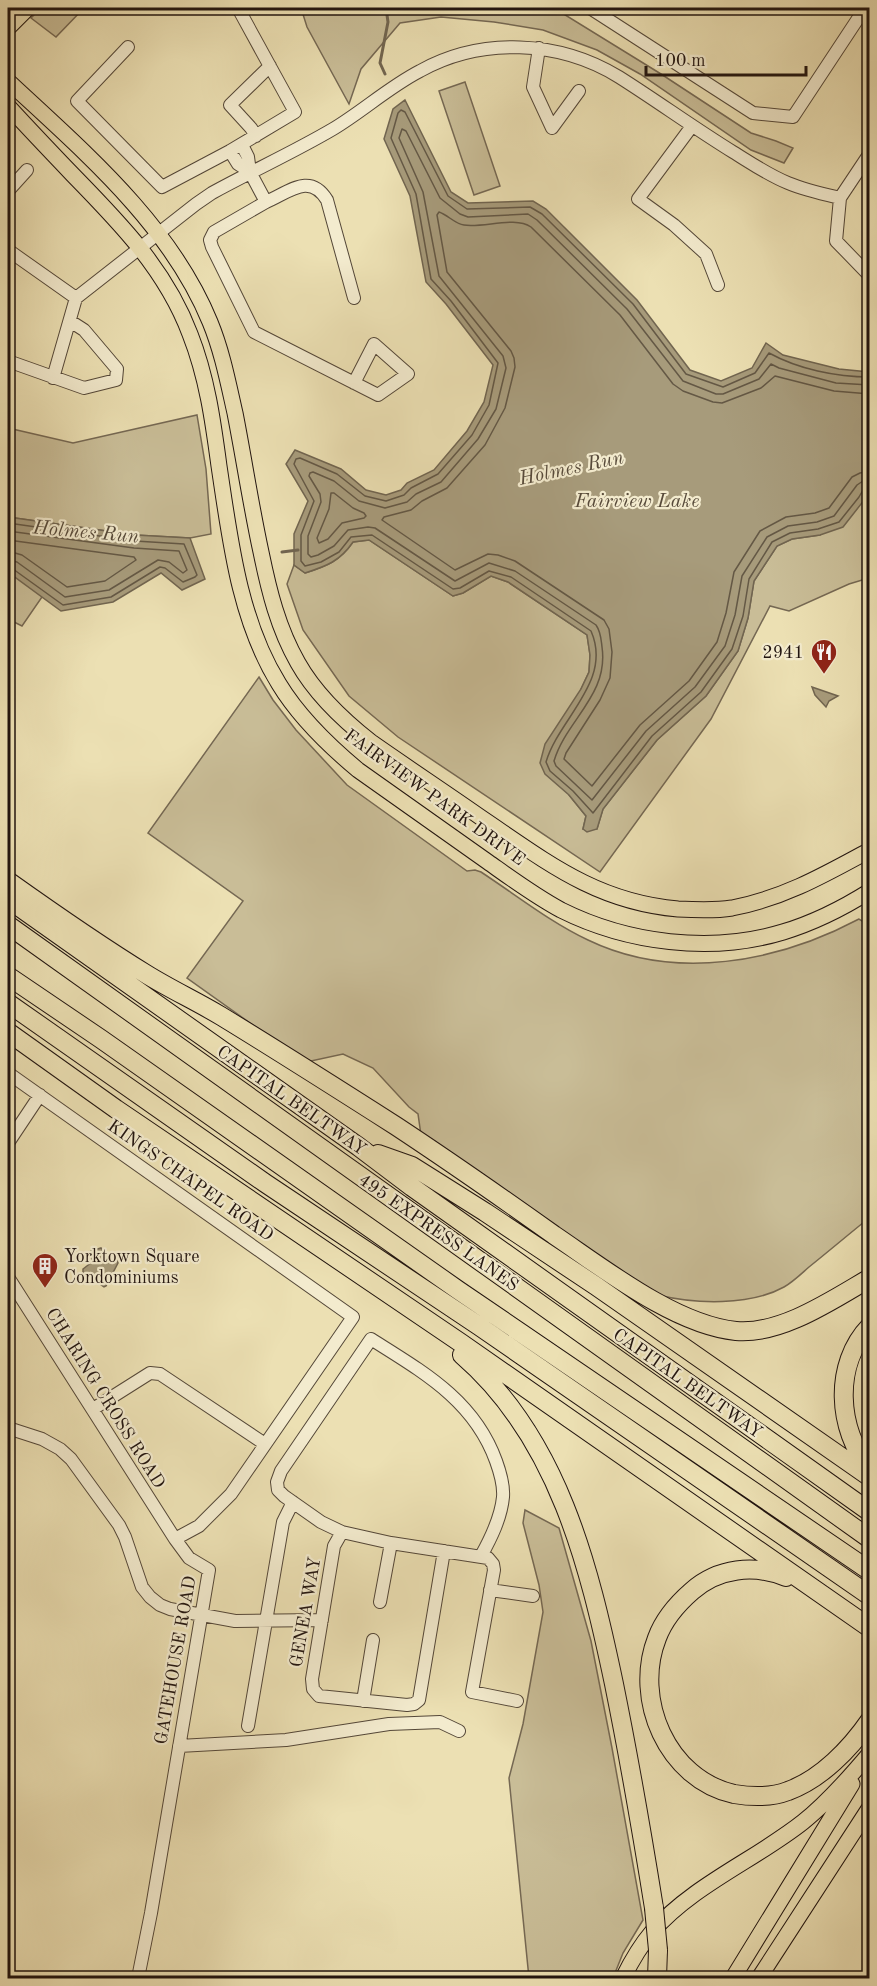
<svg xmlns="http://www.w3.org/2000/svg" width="877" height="1986" font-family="'Old Standard TT',serif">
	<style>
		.green { fill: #c9bd97; stroke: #756853; stroke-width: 1.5 }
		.water { fill: #a79b7b; stroke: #716550; stroke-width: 1.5 }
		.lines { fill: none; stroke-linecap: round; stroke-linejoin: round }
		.shore { stroke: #645845; stroke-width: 1.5 }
		.stream { stroke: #716550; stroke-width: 3 }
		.minor-casing { stroke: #544738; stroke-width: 14 }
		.major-casing { stroke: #21140f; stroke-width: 17 }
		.highway-casing { stroke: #21140f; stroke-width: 20 }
		.minor { stroke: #f3ebce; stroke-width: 12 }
		.major { stroke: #ece0b3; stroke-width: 15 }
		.highway { stroke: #ece0b3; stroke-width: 18 }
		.highway-bridge-casing { stroke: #21140f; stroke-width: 20; stroke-linecap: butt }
		.highway-bridge { stroke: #ece0b3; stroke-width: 18 }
		.labels { text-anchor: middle; stroke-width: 4.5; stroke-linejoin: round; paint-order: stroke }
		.poi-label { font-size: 18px; fill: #21140f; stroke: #f3ebce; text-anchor: end }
		.street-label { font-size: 18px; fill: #21140f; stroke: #f3ebce }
		.water-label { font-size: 20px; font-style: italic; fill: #574a3a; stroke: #f3ebce }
	</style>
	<rect width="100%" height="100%" fill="#ece0b3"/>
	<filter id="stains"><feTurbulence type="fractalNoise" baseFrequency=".00333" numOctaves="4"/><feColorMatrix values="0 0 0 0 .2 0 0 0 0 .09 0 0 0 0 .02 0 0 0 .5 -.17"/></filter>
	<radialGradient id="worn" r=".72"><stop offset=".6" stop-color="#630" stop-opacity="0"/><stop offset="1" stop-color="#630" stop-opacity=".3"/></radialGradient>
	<path class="green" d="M41,8H84L56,37L31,18Z
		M301,8H554L661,74L751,133L776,141L793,148L784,163L751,150L640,74L597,50L543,30L494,22L441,17L400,23L361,69L349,104L307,27Z
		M465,82L500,186L474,195L439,91Z
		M197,415L206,469L211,534L190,538L135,535L8,517V428L73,443Z
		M869,486V578L849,584L789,611L770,606L711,719L600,872L398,737L349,696L303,630L287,584L294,565L305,573C327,566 340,561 353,542L369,540L453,596L463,593L491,576L508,582L587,635L590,655L589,672L581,689L569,795L586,816L583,829H597L603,809L657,740L706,696L738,651L748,618L754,581L777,546L792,539L820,535L865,499Z
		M8,571L46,575L42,597L22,626L8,619Z
		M259,677L273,700L296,730L347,785L467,871L475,870L481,872C516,895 550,922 588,940C675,982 778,962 859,919L870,926L869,1218C849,1234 829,1251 809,1267C801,1274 793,1282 784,1287C750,1306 695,1304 658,1295L422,1142L418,1114L409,1107L373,1068L343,1054L311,1061L292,1053L187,978L243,901L148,833Z
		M525,1510L559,1528L591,1641L612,1748L643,1920L623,1953L613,1978H529L509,1778L523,1724L543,1612L539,1585L523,1523Z"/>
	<path class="water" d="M405,100L451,192L468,203L533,201L546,209L637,300L690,370L721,381L752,368L766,343L783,355L839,369L869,372L870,486L865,499L843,527L820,535L792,539L777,546L754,581L748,618L738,651L706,696L657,740L603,809L597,829L587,832L583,829L586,816L569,795L545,774L540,763L545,744L581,689L589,672L590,655L587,635L508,582L491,576L463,593L453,596L369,540L353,542C340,561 327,566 305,573L294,565V534L308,501L286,464L295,450L341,469L366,490L386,495L401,490L407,483L434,470L467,431L484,402L493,365L446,304L426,282L410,196L384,139L393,109Z
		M8,517L135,535L190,538L205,579L182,590L161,573L113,602L61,611L8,572Z
		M812,687L838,696L829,701L826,707L815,695Z
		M101,1248L107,1258L117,1260L118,1263L106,1286L104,1287L83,1272V1269L92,1262L91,1251Z"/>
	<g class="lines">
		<path class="shore" d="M870,377C836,377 798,369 769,353L755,373L723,387L686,374L633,304L542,214L530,207L467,209L448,196L405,112L401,110L398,113L391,138L416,194L431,279L451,301L498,363L489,405L472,435L438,474L411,488L404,495L386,501L365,496L337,474L300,458L296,459L294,464L314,501L301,535V561L305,566L321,562L339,552L351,537L372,535L453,589L460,588L489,571L511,577L591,631C613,681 559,718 546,762L550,771L573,791L593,813L652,736L701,692L732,649L743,616L749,579L772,542L790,533L818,529L839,522L859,497L863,490L870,488
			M870,385L836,383L779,368L771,364L759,379L723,394H716L683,381L627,309L537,220L528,214L468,217L460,214L440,198L406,131L402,129L399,138L423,192L439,276L503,356L506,368L496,409L478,439L441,482L416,494L407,502L385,508L359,501L334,481L313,472L310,473L309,476L320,494L321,502L308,536V554L311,557L318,555L334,546L348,530L368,527L375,528L455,581L489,563L515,571L596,625C601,632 601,639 602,647C609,695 566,720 554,761L556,766L592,800L646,731L695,687L725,646L735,615L742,576L767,537L788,526L817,522L834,516L857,485L863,481L870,480
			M870,394L834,391L775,376L761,388L722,403L713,402L683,391L673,384L620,315L531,227C515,216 484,228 464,225C455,224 448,215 439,212L437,215L447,272L511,351L514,358L515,367L505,408L485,445L447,488L422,501L411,510L384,517L382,520L455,570L488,554L498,555L515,561L604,620L609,629L612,652L610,678L600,700L566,753L564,759L592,786L640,725L689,681L717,642L726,613L734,572L760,531L786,517L815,513L829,508L852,477L860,473L870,471
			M331,493H334L353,508L364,513L366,516L364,518L342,523L328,539L319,543L317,538L329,509Z
			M8,523L135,541L184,544L197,575L195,577L183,582L165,568L160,567L111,597L63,605L13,569L8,567
			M8,531L134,548L179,551L187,570L183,573L169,562L158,560L109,590L65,597L17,562L8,560
			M8,540L134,557L136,560L105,581L67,587L22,555L8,551"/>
		<path class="stream" d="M385,74L380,63L388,22L386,8
			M282,552L298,550"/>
		<g class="minor-casing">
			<path id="minor" d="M590,8L753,113L793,117L865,8
				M128,47L77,101L162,187L230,151L295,112L238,8
				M539,48L533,87L552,128L579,91
				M692,126L638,199L674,225L706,254L718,285
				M256,136L251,128L230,105L270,66
				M230,151L238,164L250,172L248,157L242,145
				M250,172L266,202C289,192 310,172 327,200L354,298
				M8,191L27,170
				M840,198L836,241L870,276
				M266,202L214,232L210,240L212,247L254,332L378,395L408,374L374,344L354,383
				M8,250L76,298
				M8,361L84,388L116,380L117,369L84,330L70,321
				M53,378L76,298L196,204L212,193C252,171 294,152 333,129C363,111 389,87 420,71C481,37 559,40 619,77C657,101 694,128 733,152C751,163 768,175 788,183C805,190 823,194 840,198L870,153
				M8,1073L353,1317L231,1494L199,1526L175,1539
				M8,1143L40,1095
				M8,1277L175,1539L189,1558L209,1570L151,1913L138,1978
				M93,1409L150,1373L160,1374L265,1444
				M8,1428L42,1439L60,1449L71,1459L119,1525L125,1537L142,1587L150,1597L160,1605L170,1609L235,1621L322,1620
				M342,1532L334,1546L312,1679L313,1689L319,1696L407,1705L414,1704L419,1700L444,1551
				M481,1556C491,1538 501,1518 503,1497C504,1485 500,1472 496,1461C474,1400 423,1372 371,1339L281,1471L277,1482L278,1490L284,1496L321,1522L342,1532L391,1543L488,1558L493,1564L494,1570L472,1692L517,1701
				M490,1590L533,1596
				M380,1602L391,1543
				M363,1701L373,1640
				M248,1726L283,1522L293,1502
				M179,1746L286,1740L389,1724L440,1722L459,1731"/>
		</g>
		<g class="major-casing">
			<path id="major" d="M8,28L28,8
				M8,81C83,151 170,224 210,322C222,351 228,382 235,413C244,459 251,506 261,552C269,591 278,628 298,663C316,695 343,720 371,742C408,768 446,793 483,819C548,863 597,902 678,909C696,910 714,911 732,908C784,898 824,875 870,850
				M8,106C29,129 51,152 73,175C120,223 166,270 190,334C207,377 213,421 219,466C230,539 239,620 279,684C299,717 328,745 358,770C402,801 445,832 488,862C512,879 535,896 561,910C627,943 711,954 783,932C813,923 843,908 870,891
				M623,1978C631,1962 640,1946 652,1932C693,1885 755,1860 803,1822C828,1802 849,1778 870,1753
				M733,1978L852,1784
				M759,1978L870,1807"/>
		</g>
		<g class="highway-casing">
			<path id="highway" d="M8,881C53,913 99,945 146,974C170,989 196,1001 221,1016C280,1052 338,1089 396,1126C449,1161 502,1198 554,1235C603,1268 675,1325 736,1331C781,1335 832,1300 870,1278
				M8,899L359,1147L412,1187L870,1512
				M8,925L870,1539
				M8,976L101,1039L458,1290L870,1571
				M8,1003L265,1183L479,1326L870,1596
				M8,1032L116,1109L461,1343L870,1628
				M378,1154L412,1166L485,1212L596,1286L870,1477
				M870,1326C833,1364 837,1430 870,1469
				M462,1355C558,1438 589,1565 614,1684C629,1758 642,1833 654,1908
				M786,1577C754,1564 718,1568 692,1591C677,1604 664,1619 657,1638C633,1699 667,1779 734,1794C752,1797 770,1798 788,1791C821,1779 850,1749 870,1720
				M657,1978L658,1950"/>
		</g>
		<use href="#minor" class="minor"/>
		<use href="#major" class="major"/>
		<use href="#highway" class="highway"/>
		<g class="highway-bridge-casing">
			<path id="highway-bridge" d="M654,1908L658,1950"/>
		</g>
		<use href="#highway-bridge" class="highway-bridge"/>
	</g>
	<defs>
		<g id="restaurant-pin" transform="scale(1.35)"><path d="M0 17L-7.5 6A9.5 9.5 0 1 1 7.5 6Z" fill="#8f2418" stroke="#f3ebce"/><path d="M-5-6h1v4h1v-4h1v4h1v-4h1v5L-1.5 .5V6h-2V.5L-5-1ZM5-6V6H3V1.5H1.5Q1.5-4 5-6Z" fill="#fff"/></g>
		<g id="building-pin" transform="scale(1.35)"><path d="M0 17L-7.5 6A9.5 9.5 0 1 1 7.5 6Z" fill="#8f2418" stroke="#f3ebce"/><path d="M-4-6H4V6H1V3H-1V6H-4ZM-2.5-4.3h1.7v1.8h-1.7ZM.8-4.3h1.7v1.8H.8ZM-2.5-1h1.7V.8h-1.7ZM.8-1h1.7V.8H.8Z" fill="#fff"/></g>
	</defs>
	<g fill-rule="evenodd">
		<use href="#restaurant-pin" x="824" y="652"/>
		<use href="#building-pin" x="45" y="1266"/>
	</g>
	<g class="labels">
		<g class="poi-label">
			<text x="804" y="658">2941</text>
			<text x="64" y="1262" text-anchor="start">Yorktown Square<tspan x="64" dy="21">Condominiums</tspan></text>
		</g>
		<g class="street-label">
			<text transform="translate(435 797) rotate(36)" y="6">FAIRVIEW PARK DRIVE</text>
			<text transform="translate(292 1100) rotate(35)" y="6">CAPITAL BELTWAY</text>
			<text transform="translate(191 1180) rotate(35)" y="6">KINGS CHAPEL ROAD</text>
			<text transform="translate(439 1232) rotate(35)" y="6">495 EXPRESS LANES</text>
			<text transform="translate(688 1383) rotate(35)" y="6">CAPITAL BELTWAY</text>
			<text transform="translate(106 1398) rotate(58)" y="6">CHARING CROSS ROAD</text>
			<text transform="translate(305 1612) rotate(-80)" y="6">GENEA WAY</text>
			<text transform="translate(175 1660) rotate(-80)" y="6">GATEHOUSE ROAD</text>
		</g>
		<g class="water-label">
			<text transform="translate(571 467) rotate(-12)" y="7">Holmes Run</text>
			<text x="637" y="507">Fairview Lake</text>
			<text transform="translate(86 531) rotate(5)" y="7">Holmes Run</text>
		</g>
	</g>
	<rect width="877" height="1986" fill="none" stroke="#ece0b3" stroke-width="30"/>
	<rect x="9" y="9" width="859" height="1968" fill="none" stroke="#21140f" stroke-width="3"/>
	<rect x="15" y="15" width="847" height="1956" fill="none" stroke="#21140f" stroke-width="1.5"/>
	<path d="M646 66v9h160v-9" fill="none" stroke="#21140f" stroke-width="3"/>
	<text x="655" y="66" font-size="18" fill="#21140f" stroke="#f3ebce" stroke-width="4.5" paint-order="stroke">100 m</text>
	<rect width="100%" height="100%" filter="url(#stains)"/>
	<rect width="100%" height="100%" fill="url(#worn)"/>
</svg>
